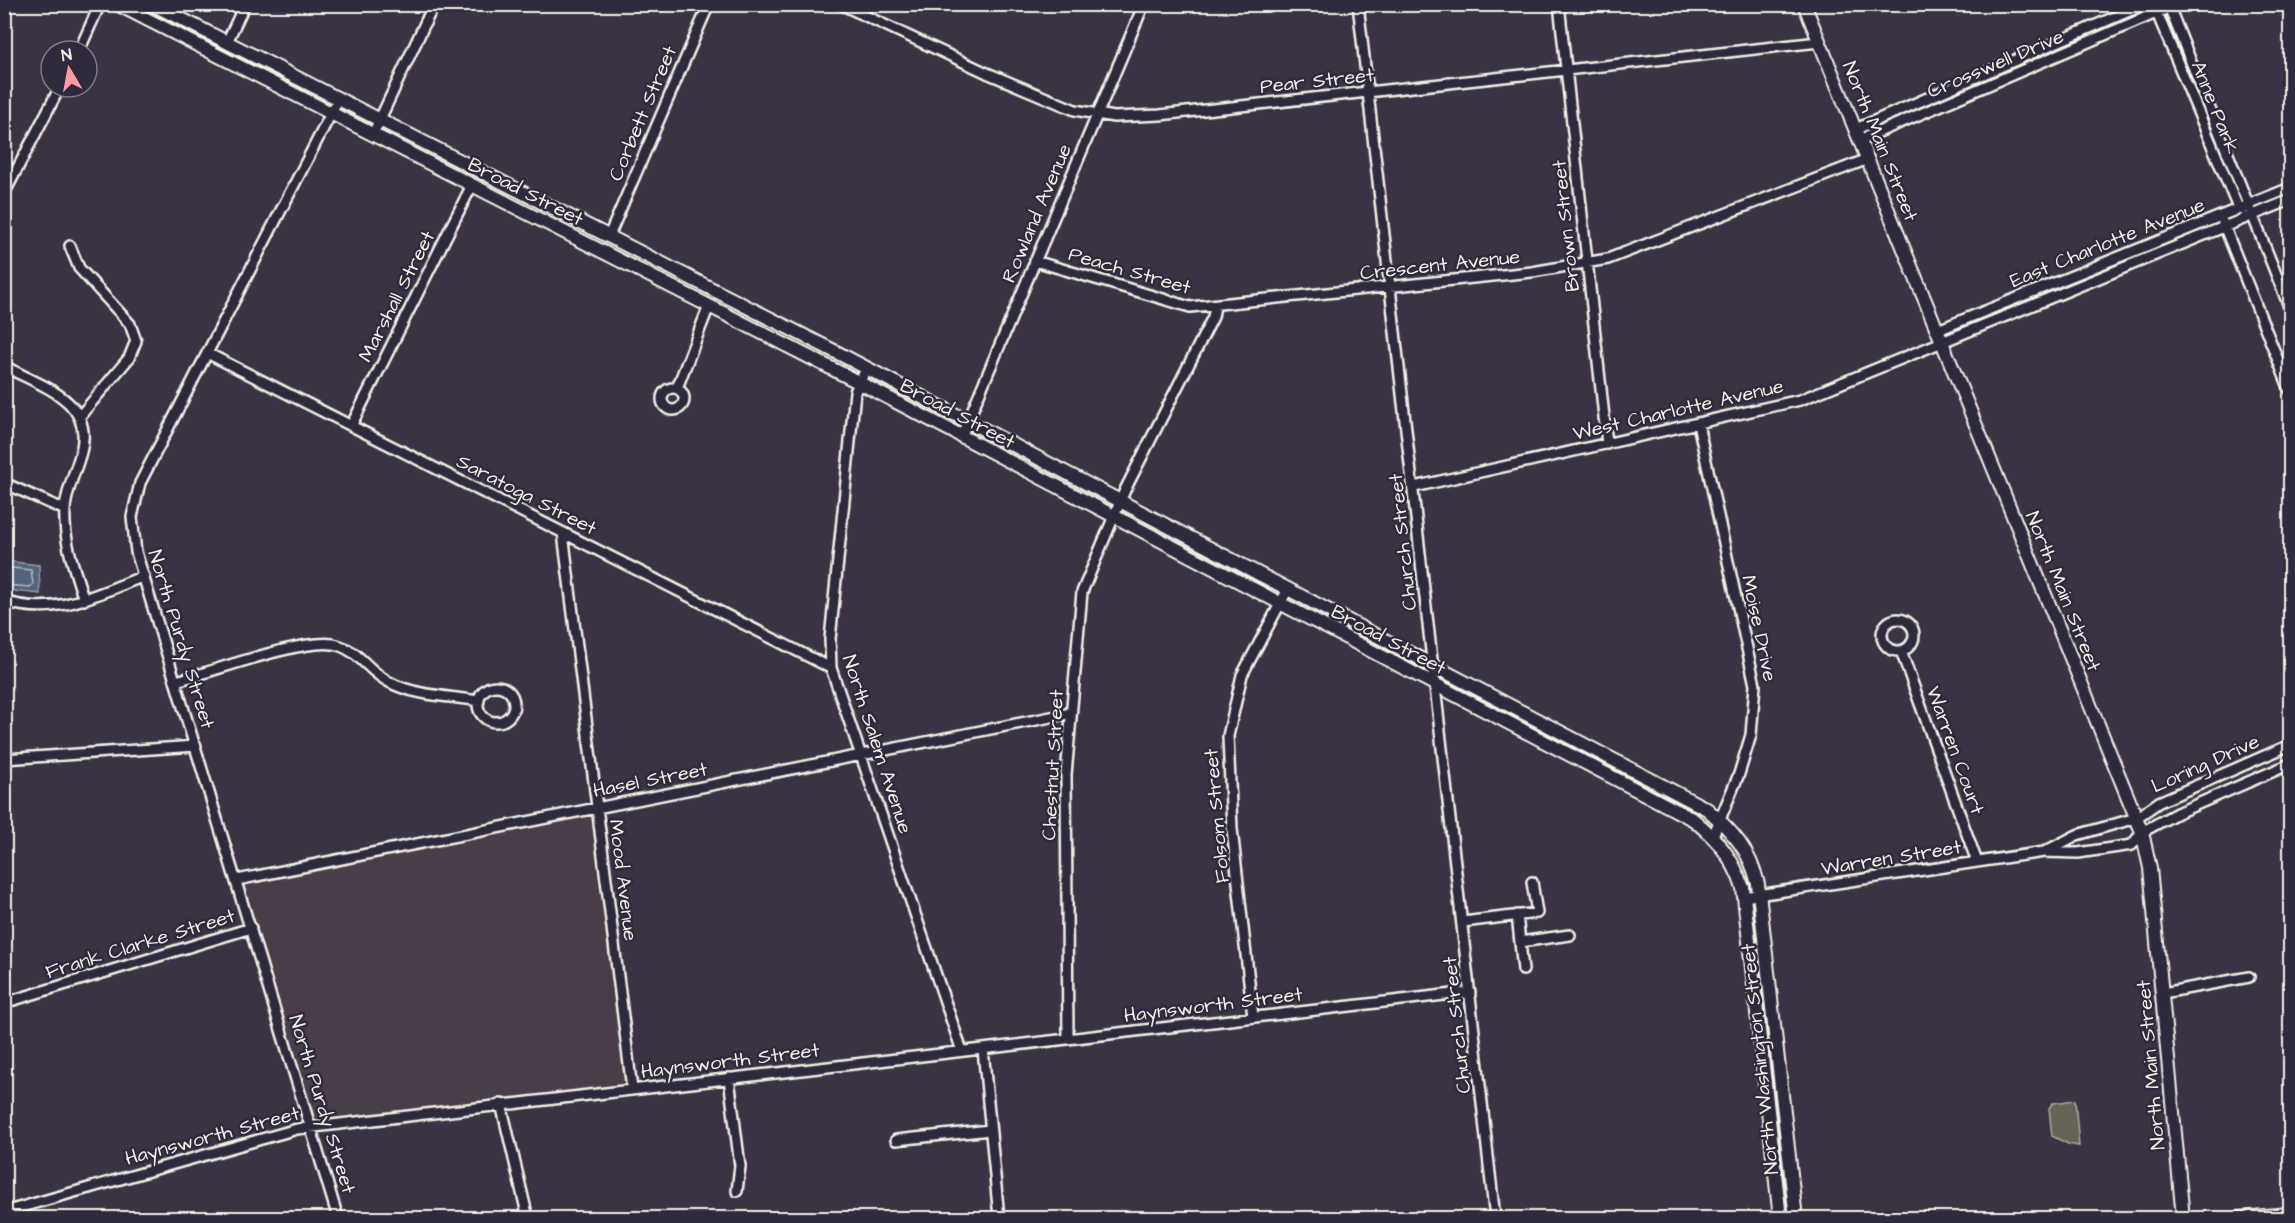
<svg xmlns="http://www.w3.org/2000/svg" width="2295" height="1223" font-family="'Architects Daughter',sans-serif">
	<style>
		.built { fill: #4a3e4a }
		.green { fill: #636456; stroke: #acaa9f; stroke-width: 1.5 }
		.water { fill: #53647d; stroke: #939ca8; stroke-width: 1.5 }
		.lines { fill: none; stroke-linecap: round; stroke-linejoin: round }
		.shore { stroke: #b4b9bd; stroke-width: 1.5 }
		.minor-casing { stroke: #f4f1e8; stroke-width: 14 }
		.major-casing { stroke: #f4f1e8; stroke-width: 16 }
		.minor { stroke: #2f2a3d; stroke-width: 9 }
		.major { stroke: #2f2a3d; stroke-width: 12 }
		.labels { text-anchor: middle; stroke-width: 5; stroke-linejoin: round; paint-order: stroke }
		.street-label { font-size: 20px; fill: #f4f1e8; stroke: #2f2a3d }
	</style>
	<rect width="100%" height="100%" fill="#3b3343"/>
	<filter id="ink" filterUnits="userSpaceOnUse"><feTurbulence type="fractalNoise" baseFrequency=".0167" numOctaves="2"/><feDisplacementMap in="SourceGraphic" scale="12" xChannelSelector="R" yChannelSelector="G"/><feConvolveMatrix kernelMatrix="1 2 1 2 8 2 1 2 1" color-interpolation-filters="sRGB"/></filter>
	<g filter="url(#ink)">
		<path class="built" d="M597,808L632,1089L311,1127L237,880Z"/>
		<path class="green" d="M2075,1100L2079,1146L2068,1144L2052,1136L2049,1108L2053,1103Z"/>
		<path class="water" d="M5,561L39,565L40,594L5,590Z"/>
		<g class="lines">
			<path class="shore" d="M4,567L31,570L33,584L30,587L4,585"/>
			<g class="minor-casing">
				<path id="minor" d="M840,4L987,73L1075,110L1114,117L1160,115L1819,42
					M1358,4L1495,1218
					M1559,4L1607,444
					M2160,4L2157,13L2238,208L2242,210
					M2168,4L2290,309
					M227,42L245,4
					M79,51L100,4
					M1856,129L2145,4
					M373,134L434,4
					M1860,140L2177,4
					M4,194L60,87
					M2223,223L2290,390
					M609,236L709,4
					M70,246L79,268L130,324L136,341L129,358L80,416
					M1035,261L1190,307L1532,272L1608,259L1868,159
					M1938,330L2290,188
					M207,353L831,668
					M4,366C41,386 95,400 81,452C76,471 66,490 65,510C63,540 75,571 84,600
					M866,369L855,392L830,639L831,668L962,1051
					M662 399a11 11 0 1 1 22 0a11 11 0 1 1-22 0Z
					M677,388L709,306
					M352,424L472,185
					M1698,424L1755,685L1751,735L1739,774L1713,836
					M961,437L1144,4
					M4,483L65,510
					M1414,487L1800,400L2290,200
					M563,533L632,1089
					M4,601C55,618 97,594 144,576
					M1882 635a16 16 0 1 1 32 0a16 16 0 1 1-32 0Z
					M1901,651L1977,862
					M176,681C213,672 299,639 333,644C359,649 367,671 389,682C415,696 450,696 479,701
					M478 704a18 18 0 1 1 36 0a18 18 0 1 1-36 0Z
					M4,759L196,746
					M2046,851L2077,835L2136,818L2159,802L2290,745
					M237,880L1071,713
					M1744,897L2044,852L2078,853L2132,845L2142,832L2177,813L2290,764
					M1517,915L1523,970
					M1463,922L1537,913L1532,882
					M1520,942L1570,935
					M2163,993L2249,977
					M4,1003L251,928
					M1253,1017L1232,829L1228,736L1242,675L1288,589
					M1068,1039L1066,775L1082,592L1125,490L1213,317L1215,306
					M983,1049L999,1218
					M729,1078L740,1166L737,1191
					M501,1104L528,1218
					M896,1140L990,1130
					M4,1212L297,1129L1470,992
					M338,1218L136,552L132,517L140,483L339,98"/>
			</g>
			<g class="major-casing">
				<path id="major" d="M117,4L860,383L1694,820C1718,840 1733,858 1743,888L1780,1218
					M152,4L838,353L1707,809C1732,831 1750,850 1758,884L1796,1218
					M1804,4L2142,832L2150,868L2183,1218
					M2239,1218L2290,1214"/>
			</g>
			<use href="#minor" class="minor"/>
			<use href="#major" class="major"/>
		</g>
	</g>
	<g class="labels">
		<g class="street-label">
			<text transform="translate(1995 63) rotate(-23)" y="7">Crosswell Drive</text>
			<text transform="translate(1317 80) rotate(-6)" y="7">Pear Street</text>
			<text transform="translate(2216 107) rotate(68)" y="7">Anne Park</text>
			<text transform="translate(642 113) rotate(-67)" y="7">Corbett Street</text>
			<text transform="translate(1881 141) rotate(68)" y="7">North Main Street</text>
			<text transform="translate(526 191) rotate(27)" y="7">Broad Street</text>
			<text transform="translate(1036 213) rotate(-67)" y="7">Rowland Avenue</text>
			<text transform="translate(1565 226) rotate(-96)" y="7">Brown Street</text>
			<text transform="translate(2107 242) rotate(-22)" y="7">East Charlotte Avenue</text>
			<text transform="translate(1440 264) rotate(-6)" y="7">Crescent Avenue</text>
			<text transform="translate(1130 270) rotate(16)" y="7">Peach Street</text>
			<text transform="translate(396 296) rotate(-63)" y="7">Marshall Street</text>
			<text transform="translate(1678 409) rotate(-13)" y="7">West Charlotte Avenue</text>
			<text transform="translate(958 413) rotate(28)" y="7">Broad Street</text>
			<text transform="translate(527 494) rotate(27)" y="7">Saratoga Street</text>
			<text transform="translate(1402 542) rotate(-96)" y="7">Church Street</text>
			<text transform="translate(2064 591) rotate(68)" y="7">North Main Street</text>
			<text transform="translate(1760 628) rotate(78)" y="7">Moise Drive</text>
			<text transform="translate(182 639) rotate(73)" y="7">North Purdy Street</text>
			<text transform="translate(1389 639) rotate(28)" y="7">Broad Street</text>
			<text transform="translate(878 744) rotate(72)" y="7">North Salem Avenue</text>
			<text transform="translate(1956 750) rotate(70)" y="7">Warren Court</text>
			<text transform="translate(2205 763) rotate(-24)" y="7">Loring Drive</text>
			<text transform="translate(1052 765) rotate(-87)" y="7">Chestnut Street</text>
			<text transform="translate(650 779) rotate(-11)" y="7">Hasel Street</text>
			<text transform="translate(1216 816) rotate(-95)" y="7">Folsom Street</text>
			<text transform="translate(1891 857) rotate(-9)" y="7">Warren Street</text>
			<text transform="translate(624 880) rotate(83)" y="7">Mood Avenue</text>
			<text transform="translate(140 943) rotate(-17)" y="7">Frank Clarke Street</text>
			<text transform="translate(1213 1004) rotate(-7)" y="7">Haynsworth Street</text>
			<text transform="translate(1456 1025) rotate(-96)" y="7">Church Street</text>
			<text transform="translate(1759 1059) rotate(-96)" y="7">North Washington Street</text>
			<text transform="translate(730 1060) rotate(-7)" y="7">Haynsworth Street</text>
			<text transform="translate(2150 1065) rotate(-95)" y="7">North Main Street</text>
			<text transform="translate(323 1104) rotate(73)" y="7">North Purdy Street</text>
			<text transform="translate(212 1135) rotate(-15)" y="7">Haynsworth Street</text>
		</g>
	</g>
	<rect width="2295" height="1223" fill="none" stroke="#2f2a3d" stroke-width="24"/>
	<rect x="12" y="12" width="2271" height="1199" fill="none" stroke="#f4f1e8" stroke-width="2" filter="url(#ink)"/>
	<g transform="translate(69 69) rotate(350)"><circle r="28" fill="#2f2a3d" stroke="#7e7a81" stroke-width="1.5"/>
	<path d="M0-4.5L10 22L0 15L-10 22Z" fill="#ff9aa2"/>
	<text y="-9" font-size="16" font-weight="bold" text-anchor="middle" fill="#f4f1e8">N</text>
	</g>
</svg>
